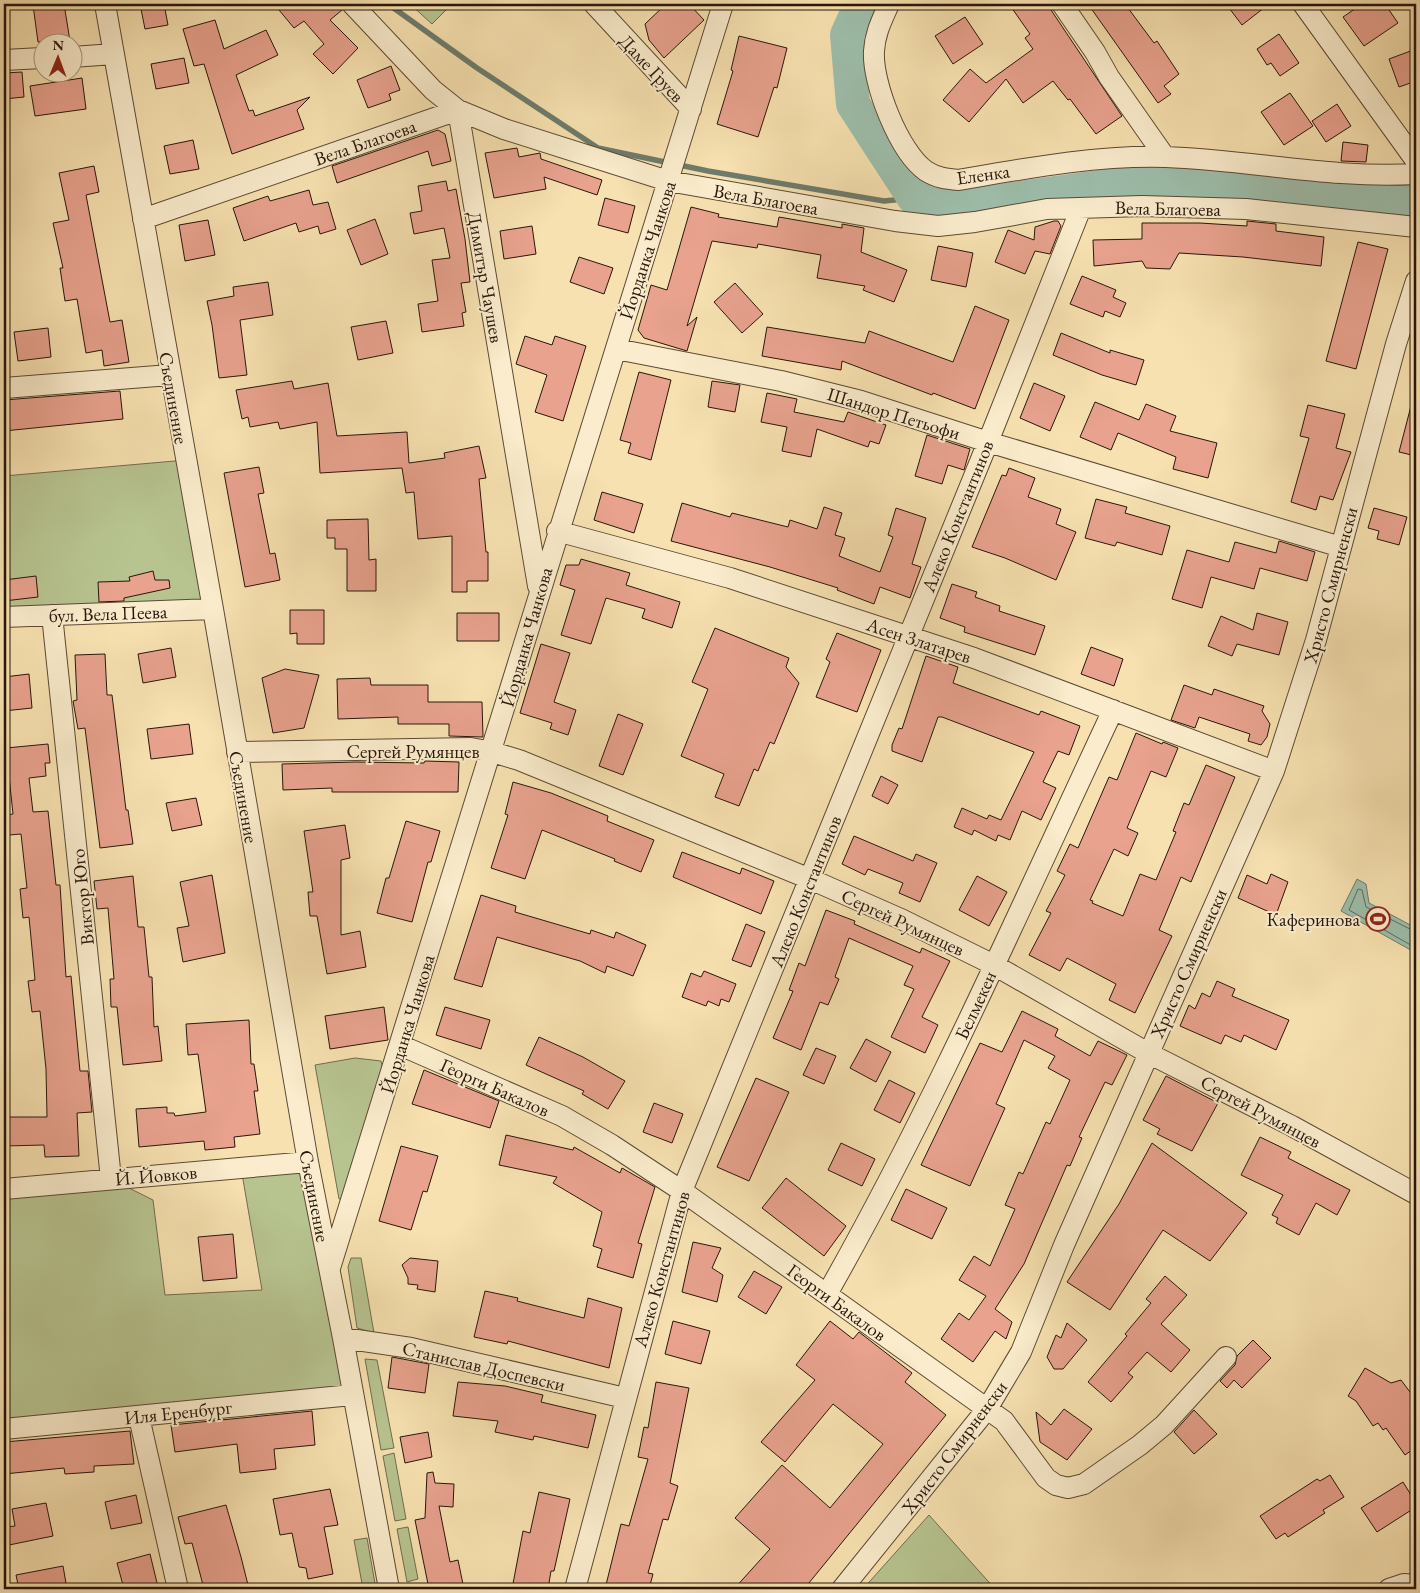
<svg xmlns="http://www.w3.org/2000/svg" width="1420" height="1593" font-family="'EB Garamond',serif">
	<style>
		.green { fill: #b7c490; stroke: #706d4e }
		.water { fill: #9dbeab; stroke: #6e7b6b }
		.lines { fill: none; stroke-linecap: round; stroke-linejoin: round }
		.shore { stroke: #626a5b; stroke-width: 1 }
		.stream { stroke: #6e7b6b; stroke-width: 5.5 }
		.river { stroke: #9dbeab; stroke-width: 34 }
		.building { fill: #e8a28e; stroke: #28160b }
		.minor-casing { stroke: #5c4934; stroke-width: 22 }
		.minor { stroke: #faeccc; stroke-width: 20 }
		.labels { text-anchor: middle; stroke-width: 4; stroke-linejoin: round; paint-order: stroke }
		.street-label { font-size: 19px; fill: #28160b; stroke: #faeccc }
		.poi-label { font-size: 19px; fill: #28160b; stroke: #faeccc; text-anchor: end }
	</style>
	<rect width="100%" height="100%" fill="#f7e1b0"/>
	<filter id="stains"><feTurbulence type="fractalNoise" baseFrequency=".004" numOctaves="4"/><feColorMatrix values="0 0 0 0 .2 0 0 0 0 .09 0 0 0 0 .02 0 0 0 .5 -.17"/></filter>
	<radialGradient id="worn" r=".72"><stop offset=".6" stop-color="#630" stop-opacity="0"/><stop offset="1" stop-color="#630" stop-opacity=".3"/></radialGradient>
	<path class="green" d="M410,4H452L432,24Z
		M186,460L213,609L4,617V476Z
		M355,1058L381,1061L383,1070L347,1198L339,1199L315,1065Z
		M308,1162L352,1395L4,1429V1189L111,1179L153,1200L165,1295L262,1290L241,1168Z
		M351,1258H361L374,1333L357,1328L348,1267Z
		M365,1359L377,1360L394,1448L381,1450Z
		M394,1453L406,1519L395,1521L383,1456Z
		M929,1515L995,1589H863Z
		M408,1527L418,1579L407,1582L397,1529Z
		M367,1538L376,1589H363L354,1540Z"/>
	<path class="water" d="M1357,879L1366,884L1369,903L1416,928V953L1341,911Z"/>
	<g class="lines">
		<path class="shore" d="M1416,932L1366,907L1362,890L1358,889L1349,910L1416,948"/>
		<path class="stream" d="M388,4L477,68L598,148L708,171L884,201L914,198"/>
		<path class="river" d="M861,4L847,35L853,104L914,198L975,204L1150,180L1416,201"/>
	</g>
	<path class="building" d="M41,4H64L70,41L38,42L33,5Z
		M140,4H164L168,25L145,29Z
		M274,4H340L342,10L330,20L358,48L333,74L313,54L324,44L304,21L294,28Z
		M666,4H689L704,20L664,58L649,40L645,24Z
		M1009,4H1047L1122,116L1096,134L1070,99L1068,100L1053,81L1023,103L1006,79L969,122L943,100L970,69L986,83L1033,49L1025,38L1030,34Z
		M1088,4H1125L1154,43L1157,41L1179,74L1164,86L1171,94L1158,103Z
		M1226,4H1269L1242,25Z
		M1362,4H1385L1398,23L1364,46L1343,17Z
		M965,17L983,44L953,64L935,36Z
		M215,20L224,49L266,30L278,55L236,75L249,111L253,110L255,116L310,97L297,110L304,129L232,154L204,64L194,66L183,29Z
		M1279,34L1299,63L1280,76L1271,63L1267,65L1257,49Z
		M739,36L787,48L777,88L774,87L758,137L717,124L733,71L731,70Z
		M1416,49V81L1399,87L1389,59Z
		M184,58L189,83L156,89L151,64Z
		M391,66L400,90L389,94L391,100L368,108L357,80Z
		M22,72L24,97L4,99V73Z
		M82,78L86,109L35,116L30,86Z
		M1290,93L1313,126L1284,145L1261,112Z
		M1337,104L1351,126L1326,142L1312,121Z
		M438,130L445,134L451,161L432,166L428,151L337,183L332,166Z
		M193,140L199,169L170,174L164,146Z
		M1343,142L1368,145L1366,162L1341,161Z
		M517,148L519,157L540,153L541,159L602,180L597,195L544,177L546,189L494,198L485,153Z
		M94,166L99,192L86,195L110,322L122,320L129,362L104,366L102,350L86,353L77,299L65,301L60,268H63L53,223L69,220L59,173Z
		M446,181L448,191L456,189L465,239L470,282L461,283L466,312L462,313L464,326L422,332L418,304L438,301L432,260L450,258L444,228L414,234L410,213L422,211L418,186Z
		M309,190L313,205L328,202L336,229L320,234L318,226L299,232L296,223L244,241L233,208L268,196L270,201Z
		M605,198L635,206L628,233L598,225Z
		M691,207L719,214L718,217L777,227L779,217L842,228V224L864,228L861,252L907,270L894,302L863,290L865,286L817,278L821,255L758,244L757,248L712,241L687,326L697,317L687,351L644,338L638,330L651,285L667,290Z
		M375,219L388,254L361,265L347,230Z
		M208,220L215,255L185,261L179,225Z
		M1054,221H1058L1061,226L1050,254L1035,251L1025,274L995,262L1008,230L1034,240L1035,227Z
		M1247,221L1276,224V231L1324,237L1321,266L1243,257L1179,253L1170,269L1146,268L1142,261L1094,266L1093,240L1142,239V223H1200L1247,226Z
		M532,226L536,254L504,259L500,231Z
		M1358,242L1388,249L1356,369L1326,361Z
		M938,246L973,253L966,287L931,280Z
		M579,257L613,268L604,294L570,282Z
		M1082,276L1116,290L1113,297L1126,303L1120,317L1105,311L1103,317L1070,304Z
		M268,282L273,315L240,320L247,375L219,378L212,325L207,301L234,296L233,287Z
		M735,283L763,314L742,333L714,302Z
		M975,306L1009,320L975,409L933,393L932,395L842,361L841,370L762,356L767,327L865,343L869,331L953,362Z
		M386,321L393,353L358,360L351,327Z
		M48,328L51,357L18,361L14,332Z
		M1061,333L1110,353V350L1144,360L1136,385L1102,375L1053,355Z
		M525,336L552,345L555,336L586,346L563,421L535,412L547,375L516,364Z
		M639,372L671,380L651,460L628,453L631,443L620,440Z
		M292,381L294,389L328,383L337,436L407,432L409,463L445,458L444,453L479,446L486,478L479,479L486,552H488V581H467V592H452V536L418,539L414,492L406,493L402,468L320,473L317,422L280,429L278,422L250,427L248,417L242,419L236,390Z
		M712,381L740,385L735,412L708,407Z
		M1034,383L1065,396L1050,431L1020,418Z
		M120,391L123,419L4,431V400Z
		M767,393L797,399L794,412L844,422L848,412L886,425L879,444L870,441L868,447L817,429L811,457L782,451L787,427L761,422Z
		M1095,402L1139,420L1146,404L1176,416L1170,431L1217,443L1208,478L1173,469L1176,457L1118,433L1111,450L1080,437Z
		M1308,405L1345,414L1336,448L1351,452L1333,500L1320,496L1316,510L1291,502L1309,438L1300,436Z
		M1411,406L1416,407V456L1399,452Z
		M927,435L970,449L964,470L948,465L942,484L915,476Z
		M259,467L264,493L258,494L270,554L275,553L280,580L245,587L224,473Z
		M1009,468L1035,478L1028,497L1061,509L1056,524L1076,532L1056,580L1005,558L972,547L1002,475L1006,476Z
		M602,492L643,504L634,533L594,520Z
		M1096,499L1127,507L1125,513L1170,526L1162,555L1117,542L1115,546L1085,538Z
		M682,503L730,517L732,513L788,527L790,520L817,529L824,507L842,513L835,535L845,538L839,556L880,572L893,537L888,535L896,508L926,518L912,564L921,567L910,598L880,587L874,604L837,590L838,588L770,567L671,541Z
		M1374,508L1407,517L1399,545L1377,539L1379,531L1368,528Z
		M368,519L369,560L376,559V591H347V549H335V538H327V520Z
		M1279,541L1315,552L1307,581L1260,568L1254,589L1211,577L1202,608L1172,599L1187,550L1229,562L1235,542L1276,553Z
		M581,559L630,573L626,585L680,602L672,628L642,618L645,609L606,598L591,644L561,635L575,590L560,585L566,565H579Z
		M153,571L155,580H169L170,588L124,598V601L99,602L98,582L130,581L129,577Z
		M36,576L38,597L4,601V580Z
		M952,584L977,592L975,597L1000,606L999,611L1045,626L1035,655L964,632L965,627L940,618Z
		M290,610H324V644H297V633L290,634Z
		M457,613H499V641H457Z
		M1257,613L1288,622L1279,655L1237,644L1232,656L1208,646L1221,616L1253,630Z
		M715,628L789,658L786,667L799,683L774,744L770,742L758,771L754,769L739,806L715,797L724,774L681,756L708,689L692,682Z
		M837,633L881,650L857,712L816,697L830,662L826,659Z
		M541,644L570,653L554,702L576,710L568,735L550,729L552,723L520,713Z
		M1091,647L1123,659L1114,686L1081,674Z
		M171,648L176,677L143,683L138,654Z
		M105,654L107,695H112L126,810H128L133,844L100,848L85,728L78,729L73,701L77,700L75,655Z
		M926,656L958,667L953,683L1039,715L1041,711L1080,726L1069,755L1058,751L1043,782L1056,788L1041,820L1022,811L1010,840L998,835L996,841L974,830L972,835L954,827L962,808L987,819L989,815L1001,820L1034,752L942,717H938L922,762L892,751V745L899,728L902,729Z
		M285,669L319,675L304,728L273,733L262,678Z
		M29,674L32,708L4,711V677Z
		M370,678L371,685H428V702H482L483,737L449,736V724H398V717L338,719L337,679Z
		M1184,685L1212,695L1214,689L1264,706L1262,711L1270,724L1267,737L1261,745L1248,741L1250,734L1199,717L1195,728L1171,720Z
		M618,714L643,724L623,775L599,766Z
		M189,724L193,754L151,759L147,729Z
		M1136,733L1162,744L1163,742L1178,748L1166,777L1151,771L1127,828L1138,833L1128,856L1114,849L1090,900L1093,901L1092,903L1123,916L1140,874L1156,880L1176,832L1173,831L1184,803L1189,805L1206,765L1235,777L1191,882L1181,877L1159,930L1172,936L1135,1013L1109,1000L1116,984L1067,958L1060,971L1029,955L1051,913L1046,911L1065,875L1057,871L1070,844L1078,848L1109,777L1117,780Z
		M48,744L50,763H45L46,776L29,778L33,812L48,811L56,885H60L66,977L71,976L80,1071H88L92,1112L77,1113L79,1156L45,1157L44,1145L4,1146V1117H47L46,1069L40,1011L32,1012L28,981L35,980L29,917L23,918L20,889L27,888L21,834L9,835L6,815L13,814L6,748Z
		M425,761L459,762L458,792H332V788L283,790L282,764L356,762L424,763Z
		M881,776L898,785L888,804L872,796Z
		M513,782L551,793L608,816L607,821L654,840L641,872L614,861L615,859L542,830L525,879L491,868L508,815L505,814Z
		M196,798L202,825L172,831L166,803Z
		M406,821L440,831L431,862H428L412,922L377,913L386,878H389Z
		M345,825L350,858L341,860V935L360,931L366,967L327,974L317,916H310L308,892H313L304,831Z
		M854,836L913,861L916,854L937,863L920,902L899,893L903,883L868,869L865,875L842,864Z
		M682,852L740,874L742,868L774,881L761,914L673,877Z
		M1271,874L1288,882L1276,915L1238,898L1247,875L1267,884Z
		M212,875L225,953L183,962L177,928L189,926L180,882Z
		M133,876L138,927H144L149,977H152L154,1027L158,1026L162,1061L123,1065L117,1007H111L110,979H114L108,908L97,909L94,881Z
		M977,876L1007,892L989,926L959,910Z
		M481,895L516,906L515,912L590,934L591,930L614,938L616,932L646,945L633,976L607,966L605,973L580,961L497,937L482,987L454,979Z
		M826,910L855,921L854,924L920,953L922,948L950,961L922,1017L938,1025L925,1053L891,1037L914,989L904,985L913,966L849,938L835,977L839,979L828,1005L820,1002L801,1050L773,1038L793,991L789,990L799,963L805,966Z
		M746,924L765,932L751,967L732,960Z
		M704,971L736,984L729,1002L721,999L719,1006L708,1001L706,1006L682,997L691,973L701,977Z
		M1217,981L1235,989L1232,996L1289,1020L1276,1050L1244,1035L1241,1042L1225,1035L1221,1044L1180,1026L1189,1005L1195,1009L1202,993L1210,997Z
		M384,1007L388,1040L330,1049L325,1016Z
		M445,1007L490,1020L481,1049L436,1035Z
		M1022,1011L1058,1029L1055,1036L1090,1056L1098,1041L1127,1055L1112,1085L1105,1082L1079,1137L1082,1138L1070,1166L1067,1165L1024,1264L995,1309L1012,1322L1006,1339L995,1331L973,1362L941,1339L959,1313L969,1320L986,1296L959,1280L974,1256L990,1266L1015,1209L1005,1205L1019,1172L1023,1174L1046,1122L1050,1124L1070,1080L1048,1068L1055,1056L1024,1040L996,1104L1005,1108L970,1186L921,1165L980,1043L1002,1052Z
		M249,1020L251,1064H254L258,1091H254L260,1134L234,1137L235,1147L205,1150L204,1141L139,1147L136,1109L167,1107V1113H174L175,1116L206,1112L198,1054L188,1055L186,1024Z
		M539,1037L583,1057L625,1081L608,1109L582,1094L584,1091L526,1065Z
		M866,1039L891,1052L876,1082L850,1068Z
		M816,1048L836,1056L824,1084L803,1075Z
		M424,1070L499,1101L490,1128L412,1104Z
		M1166,1076L1218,1103L1192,1151L1157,1134L1160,1129L1143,1120Z
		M756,1078L789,1092L749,1181L717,1167Z
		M889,1080L915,1093L900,1123L874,1110Z
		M654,1103L683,1114L672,1143L643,1132Z
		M506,1135L573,1150L574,1147L620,1173L622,1168L655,1187L638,1243L642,1244L633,1278L597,1267L602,1249L593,1246L602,1212L553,1183L557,1177L499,1165Z
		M1260,1137L1291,1152L1288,1158L1350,1190L1337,1215L1316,1203L1299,1235L1276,1223L1278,1218L1272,1215L1283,1195L1241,1175Z
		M841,1143L875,1159L862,1186L828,1170Z
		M1152,1143L1247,1213L1210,1261L1163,1230L1110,1310L1067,1282L1119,1204Z
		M401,1146L438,1156L427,1192L423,1191L411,1230L379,1221Z
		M786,1178L846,1226L824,1256L762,1208Z
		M906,1189L947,1208L932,1239L891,1220Z
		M233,1234L237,1278L203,1281L198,1237Z
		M693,1242L721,1248L712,1268L723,1275L717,1302L682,1292Z
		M410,1258L438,1261L435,1292L417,1289L418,1285L408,1284V1278L402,1265Z
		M754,1271L782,1287L766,1314L738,1297Z
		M1165,1276L1187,1295L1161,1324L1190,1350L1171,1372L1147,1352L1128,1373L1133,1377L1111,1402L1088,1382L1127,1336L1125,1334L1151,1303L1146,1299Z
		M485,1291L518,1298L517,1301L584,1318L588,1298L622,1308L609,1368L508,1341L507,1344L474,1337Z
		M673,1321L710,1331L701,1364L665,1354Z
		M830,1321L853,1339L859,1332L912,1373L905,1382L946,1415L804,1589H734L770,1549L735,1518L782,1465L830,1508L883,1444L833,1404L785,1462L761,1442L815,1380L796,1365Z
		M1067,1323L1087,1340L1063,1369H1054L1047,1357L1056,1335L1061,1338Z
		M1253,1340L1271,1358L1242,1388L1234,1380L1227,1388L1220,1381L1235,1365L1237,1356Z
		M392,1357L429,1364L425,1393L388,1388Z
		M1365,1368L1391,1383L1401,1380L1416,1400V1447L1405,1455L1386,1428L1383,1430L1378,1423L1373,1426L1356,1401L1348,1396Z
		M458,1382L505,1386L543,1395L541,1402L596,1415L588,1448L534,1436L533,1440L495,1432L498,1421L453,1416Z
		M656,1382L689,1388L670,1483L678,1486L668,1520L663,1519L648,1573L653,1574L649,1589H605L621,1524L629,1526L648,1459L638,1457L644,1427L648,1428Z
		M1064,1409L1092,1429L1067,1460L1040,1442L1036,1412L1051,1425Z
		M1194,1410L1217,1434L1194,1454L1174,1432Z
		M312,1411L315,1445L274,1449L276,1469L240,1473L237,1444L175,1452L171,1425Z
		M130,1431L134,1464L94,1466V1472L65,1474L64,1468L4,1474V1442Z
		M428,1432L432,1457L405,1463L400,1437Z
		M433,1472L435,1483L454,1484L453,1507L439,1506L450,1562L458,1560L464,1589H429L415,1520L425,1518L427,1473Z
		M1330,1475L1344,1497L1323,1510L1325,1513L1288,1537L1285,1533L1276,1539L1260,1516L1317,1479L1320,1481Z
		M1403,1482L1416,1503V1507L1377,1532L1361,1508Z
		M330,1489L338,1525L324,1527L333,1574L308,1579L306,1568L299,1567L292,1533L280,1535L273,1499Z
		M539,1492L570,1499L554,1571H551L548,1589H512L523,1531L530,1533Z
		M136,1495L142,1523L111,1529L105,1502Z
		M46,1503L53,1536L9,1545L6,1527L15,1526L12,1509Z
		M226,1505L241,1557L249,1589H204L192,1543L185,1544L178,1517Z
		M150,1554L158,1587L148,1589H124L117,1563Z
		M63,1566L67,1589H19L16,1575Z"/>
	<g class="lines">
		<g class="minor-casing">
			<path id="minor" d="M105,4L213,609L308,1162L343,1338L389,1589
				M352,4L433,90L458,110L538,586
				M594,4L691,109
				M889,4C882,20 875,33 874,51C872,83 899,152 926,171C937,178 947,179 959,180C1028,168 1096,155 1166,157C1250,160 1333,179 1416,174
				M1062,4L1095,52L1109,77L1165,157
				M1303,4L1416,161
				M72,57L114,54
				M4,60L42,58
				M143,219L458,110L504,129L668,181L895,221L938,226L975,222L1047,209L1142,206L1246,209L1416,227
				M616,349L781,381L861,401L988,442L1341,547
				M4,388L170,375
				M557,531L730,578L974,658L1274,771
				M52,615L111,1179
				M4,617L213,609
				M237,752L471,748L492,752L519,760L810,879L903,920L994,965L1148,1053L1292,1126L1416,1194
				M400,1045L562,1116L612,1145L682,1191L1004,1421L1046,1478L1056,1485L1068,1488L1084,1484L1140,1445L1164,1425L1226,1357
				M4,1189L308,1162
				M330,1268L723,4
				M827,1294C934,1106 1021,906 1113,710
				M343,1338L411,1348L625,1398
				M139,1417L178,1589
				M4,1429L352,1395
				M575,1589L682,1191L988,442L1081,208
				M842,1589L987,1409L1021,1352L1064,1245L1274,771L1316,640L1396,344L1416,281
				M1389,1589L1404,1584L1416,1585"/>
		</g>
		<use href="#minor" class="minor"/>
	</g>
	<defs>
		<g id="stadium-ring" transform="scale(1.25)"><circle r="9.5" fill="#faeccc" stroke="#8f2418" stroke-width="1.5"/><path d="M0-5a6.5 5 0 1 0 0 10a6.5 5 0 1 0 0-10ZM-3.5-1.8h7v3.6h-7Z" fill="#8f2418"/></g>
	</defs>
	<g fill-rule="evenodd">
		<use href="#stadium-ring" x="1378" y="919"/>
	</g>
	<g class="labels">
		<g class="street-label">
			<text transform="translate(652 68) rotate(47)" y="7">Даме Груев</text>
			<text transform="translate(365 142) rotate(-19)" y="7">Вела Благоева</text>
			<text transform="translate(983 174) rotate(-8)" y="7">Еленка</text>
			<text transform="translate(766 199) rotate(10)" y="7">Вела Благоева</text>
			<text transform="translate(1168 208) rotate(1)" y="7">Вела Благоева</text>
			<text transform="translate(647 250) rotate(-72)" y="7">Йорданка Чанкова</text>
			<text transform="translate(486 277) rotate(80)" y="7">Димитър Чаушев</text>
			<text transform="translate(174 398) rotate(80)" y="7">Съединение</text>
			<text transform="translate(894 413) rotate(17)" y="7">Шандор Петьофи</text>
			<text transform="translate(957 516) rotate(-68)" y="7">Алеко Константинов</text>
			<text transform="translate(1330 585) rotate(-75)" y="7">Христо Смирненски</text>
			<text transform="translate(108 613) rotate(-2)" y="7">бул. Вела Пеева</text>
			<text transform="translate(526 637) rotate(-74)" y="7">Йорданка Чанкова</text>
			<text transform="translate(919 640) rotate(18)" y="7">Асен Златарев</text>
			<text x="413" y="758">Сергей Румянцев</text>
			<text transform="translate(244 797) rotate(80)" y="7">Съединение</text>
			<text transform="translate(805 891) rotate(-68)" y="7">Алеко Константинов</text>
			<text transform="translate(82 897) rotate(-96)" y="7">Виктор Юго</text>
			<text transform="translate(903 922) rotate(25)" y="7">Сергей Румянцев</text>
			<text transform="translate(1188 963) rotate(-66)" y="7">Христо Смирненски</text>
			<text transform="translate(975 1005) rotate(-65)" y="7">Белмекен</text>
			<text transform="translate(407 1024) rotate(-73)" y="7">Йорданка Чанкова</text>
			<text transform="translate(495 1087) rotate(24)" y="7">Георги Бакалов</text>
			<text transform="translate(1261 1111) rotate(28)" y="7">Сергей Румянцев</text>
			<text transform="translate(156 1175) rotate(-5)" y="7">Й. Йовков</text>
			<text transform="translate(315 1196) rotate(79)" y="7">Съединение</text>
			<text transform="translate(661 1269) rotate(-74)" y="7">Алеко Константинов</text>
			<text transform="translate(837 1302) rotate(36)" y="7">Георги Бакалов</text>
			<text transform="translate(484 1366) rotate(13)" y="7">Станислав Доспевски</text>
			<text transform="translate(178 1412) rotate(-6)" y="7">Иля Еренбург</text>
			<text transform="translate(954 1447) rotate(-53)" y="7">Христо Смирненски</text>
		</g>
		<g class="poi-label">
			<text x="1360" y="926">Каферинова</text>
		</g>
	</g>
	<rect width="1420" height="1593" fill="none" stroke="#f7e1b0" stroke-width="20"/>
	<rect x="5" y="5" width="1410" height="1583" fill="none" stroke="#28160b" stroke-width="2.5"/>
	<rect x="10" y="10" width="1400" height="1573" fill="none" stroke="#28160b"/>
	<g transform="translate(58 58) rotate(1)"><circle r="24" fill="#faeccc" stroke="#a6967f"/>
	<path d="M0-4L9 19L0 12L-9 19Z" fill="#8f2418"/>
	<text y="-8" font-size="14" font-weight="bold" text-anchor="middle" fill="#28160b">N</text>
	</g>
	<rect width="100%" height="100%" filter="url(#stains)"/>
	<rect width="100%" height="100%" fill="url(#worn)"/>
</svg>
